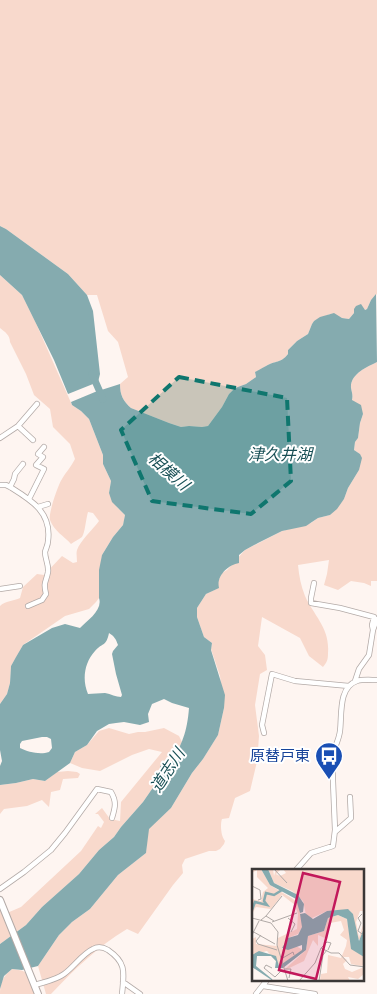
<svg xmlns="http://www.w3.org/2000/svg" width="377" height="994" font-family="Barlow,'Noto Sans JP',sans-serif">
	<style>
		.green { fill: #f8d9cc }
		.water { fill: #85abaf; fill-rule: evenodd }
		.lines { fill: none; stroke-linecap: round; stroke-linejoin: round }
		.river { stroke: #85abaf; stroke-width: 7 }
		.minor-casing { stroke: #b3aaa7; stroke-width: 6 }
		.highway-casing { stroke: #b3aaa7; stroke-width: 8 }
		.minor { stroke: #fff; stroke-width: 4.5 }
		.highway { stroke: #fff; stroke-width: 6 }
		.marked { fill: #0f766e; fill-opacity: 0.2; stroke: #0f766e; stroke-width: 4; stroke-dasharray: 10 6; stroke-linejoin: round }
		.labels { text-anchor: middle; stroke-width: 4; stroke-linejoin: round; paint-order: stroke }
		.transit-label { font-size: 15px; fill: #164399; stroke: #fff; text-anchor: end }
		.water-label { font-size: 16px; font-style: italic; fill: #195056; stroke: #fff }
		.inset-river { fill: none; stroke: #85abaf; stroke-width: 2.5 }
		.inset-road { fill: none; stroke: #b0a9a6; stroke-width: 1 }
		.view { fill: #c2185b; fill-opacity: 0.15; stroke: #c2185b; stroke-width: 2.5 }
		.inset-edge { fill: none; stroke: #3b3736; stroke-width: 2.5 }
	</style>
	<rect width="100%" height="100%" fill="#fef5f1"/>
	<path class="green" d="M0,0H377V294L371,300L367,309L354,313L349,319L342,318L330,314L314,321L312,324L308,334L297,341L288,350V354C280,364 276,360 266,366C263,368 260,370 255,372L256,377L246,384L235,388L229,394L222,407L208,426L202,427L189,426L181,427L169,423L131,408C123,401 120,395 120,384L128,377L118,342L108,331L97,295H87L68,274L6,229L0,226Z
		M0,275L22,295L35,321L72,405L81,411L89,419L103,455V464L111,481L109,493L117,507L125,515L124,521L123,525L113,537L102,555L99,598L96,602L89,609L65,616L23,645L11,666L10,683L7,694L0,704V606C5,601 14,601 20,598L23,587L37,574L44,575L62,556L73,563L77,562C77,558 76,553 77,550C80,541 94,528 99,521L93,513L88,512C86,518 85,533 82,537C79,539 74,542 71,544C64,536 54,531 50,520C48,514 58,485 62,479C66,472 71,467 75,459L70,444L53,427L50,409L34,395L26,374L10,342C10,335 5,332 0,328Z
		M377,362V581H371V586L364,583L351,581L338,590L324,585L327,574L329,560L298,565C299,576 301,586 305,596C314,616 330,628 328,653C328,660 327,662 323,667L309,656L300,638L262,617L258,646L265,655L267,670L260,674L255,705L259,736L258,750L259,753L250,791L235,798L229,818L222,819C220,825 221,836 225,841L224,844L220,849L216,851H209L185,859L182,865L183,873L173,885L138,934L127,929C98,946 74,970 51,994H46L38,966L59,935L72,922L90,909L118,875L146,853L148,829L171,808L192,773L203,759L218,735L224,708L220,676L211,649L212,643L204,637L197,617V608L206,594L218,588L217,583L222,573L227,570L245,550L282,531L311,523L318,518L330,515L344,499L348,488L359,470L360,454L354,450L355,442L358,438L360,423L363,414L352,400C353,395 352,393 351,388C350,374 367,367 377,362Z
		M109,728L129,734L138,732H145L164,728L179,736L182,742L170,765L160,766L161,776L143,802L121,827L114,837L99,850L79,874L42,907L26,925L0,944V899L7,913L21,907L81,851L98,826L101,828L104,822L98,814H95L102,808L110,819L120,821L121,802L162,752L149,749L132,755L100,771L82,768L70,763L75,752L87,745L99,731Z
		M68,771L77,772L80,774L78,778L63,779L60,790L51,792L49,807L42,800L27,806L4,809L0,814V785L16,783L33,779L45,781L57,772Z
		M12,969C32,971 30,977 36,994H0C0,983 3,976 12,969Z"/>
	<path class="water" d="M0,226L6,229L68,274L87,295L93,311L100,374L98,382L68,394L54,360L22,295L0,275Z
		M376,294L377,362C367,367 350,374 351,388C352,393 353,395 352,400L361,405L363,414L360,423L358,438L355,442L354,450L360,454L362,458L359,470L348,488L344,499L337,509L330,515L318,518L306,526L282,531L258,543L245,550L239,555V563C228,565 216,576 219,588L206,594L197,608V617L204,637L212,643L211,650L225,695L224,708L218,735L203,759L192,773L171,808L149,829L146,853L118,875L90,909L72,922L59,935L38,966L22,970L12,969L4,976L0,989V944L26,925L42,907L79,874L99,850L114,837L121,827L143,802L161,776L160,766L170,765C182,744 187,733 189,708L172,703L164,699L152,704L148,714L149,722L140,725L124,722L116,723L109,724L97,731L87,745L75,752L70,763L45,781L33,779L16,783L0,785V766L2,761L0,750V704L7,694L10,683L11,666L16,657L23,645L52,628L65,624L80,628C88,620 103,610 99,598V570L102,555L113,537L123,525L125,515L112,502L109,493L111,481L103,464V455L89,419L81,411L72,405L71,402L95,392L120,384C120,395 123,401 131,408L169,423L181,427L189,426L202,427L208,426L222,407L229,394L235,388L246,384L256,377L255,372C259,370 262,368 266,366C276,360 280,364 288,354V350L297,341L308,334L312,324L314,321L320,317L334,313L342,318L349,319L354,313V309L356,306L361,304L365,310L367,309L371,300ZM109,633C114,636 116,639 118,645L113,651L112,654L116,674L122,695L121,697C116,697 111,694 105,693C99,693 93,694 88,694C82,680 84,663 95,651C103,642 106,647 109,633ZM42,737H47L51,739L52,748L49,752C40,755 28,752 20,748V744L22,741Z"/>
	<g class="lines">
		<path class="river" d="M92,374L103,399"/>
		<g class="minor-casing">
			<path id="minor" d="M18,426L33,440
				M0,438L18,426L37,404
				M0,485H6L10,487C31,500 52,512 48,541C48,545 46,548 45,552C45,559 49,565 48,572C46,583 43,581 46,594L42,600L28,606
				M10,487L14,479L15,474L23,464
				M29,499L44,469L36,465L43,457L38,454L44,447
				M38,507L48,504
				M314,583L311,598V603L340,608L374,617L372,625L373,630
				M0,589L20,586
				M355,681L359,669L369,655L373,630L377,619
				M264,733L262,725L272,674L295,681L349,686
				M335,832L351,818L350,797
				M296,870L311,853L333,846L335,830L332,757C334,748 339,740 340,731C342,716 338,687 357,681C363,679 371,680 377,680
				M0,889L24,872L51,850L65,833L97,789L111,792C117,802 115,808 112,818
				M123,982L140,994
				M35,985C44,982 56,980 64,974C74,967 82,954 93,949C98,946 103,947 108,950C127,963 124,973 122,994
				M263,986L315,994
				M256,994L267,980"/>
		</g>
		<g class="highway-casing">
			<path id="highway" d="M0,900L38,994"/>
		</g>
		<use href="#minor" class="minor"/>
		<use href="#highway" class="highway"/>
	</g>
	<path class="marked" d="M179,377L287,398L291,481L251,514L152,501L121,430Z"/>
	<defs>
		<g id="bus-pin" transform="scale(1.4375)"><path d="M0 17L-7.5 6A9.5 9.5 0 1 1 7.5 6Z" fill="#1a4fb4" stroke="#fff"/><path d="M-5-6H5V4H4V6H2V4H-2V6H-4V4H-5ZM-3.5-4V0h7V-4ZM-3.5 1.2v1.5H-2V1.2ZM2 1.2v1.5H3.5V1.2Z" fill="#fff"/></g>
	</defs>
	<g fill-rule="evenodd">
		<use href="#bus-pin" x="329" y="756"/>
	</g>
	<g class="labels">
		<g class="transit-label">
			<text x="310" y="761">原替戸東</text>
		</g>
		<g class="water-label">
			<text x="280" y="460">津久井湖</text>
			<text transform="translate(169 471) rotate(41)" y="6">相模川</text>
			<text transform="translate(167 770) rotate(-57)" y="6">道志川</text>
		</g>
	</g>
	<g transform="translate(252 869)">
		<rect width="112" height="112" fill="#fef5f1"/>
		<path d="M1,0H9L18,16L46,33L51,57L46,65L36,69L30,80L44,77L51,81L28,97L15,82L0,86V70L4,68V75L25,77L26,69L45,60L46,45L43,36L30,26L19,40L4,38L0,45V30L9,32L11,23L16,19L5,8V1L0,4ZM16,0H21L22,7L24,0H29L24,5L28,7L34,4L31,0H112V42H108L104,53L107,68L112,53L109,71L104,69L101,46L97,41L75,42L58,50L54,46L51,32L40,22L22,14ZM86,46L95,50L100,79L112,88V96L109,97L99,95L97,88H91L95,91L91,95L93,100L100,103L112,98V105L106,110L96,108L98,112L68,111L69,105L75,104L76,86L89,89L94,77L95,71L88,66L92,61L89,52L78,54L75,70L66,66V77L61,71L52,92L31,102L54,81L56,67L72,62L76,49Z" fill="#f8d9cc"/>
		<path d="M9,0H16L22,14L46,26L52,35L51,43L48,44L44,30L18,16ZM96,40L101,45L107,72L112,59V88L99,80L95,50L86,46L76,49L72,62L56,67L54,81L31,99H23L24,92L19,87H5L4,97L20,110L21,112L0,98V86L7,82L24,87L27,97L50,81V76L36,81L30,79L36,69L46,66L50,58L48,45L53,44L61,50L75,42Z" fill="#85abaf"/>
		<path class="inset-river" d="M0,41L3,33L15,36L12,32L14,24L22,26L30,21"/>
		<path class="inset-road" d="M22,0L35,14M0,17L8,21L9,30L6,31M110,45L106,49L109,54L106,62L113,67M14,47L30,27M0,49L19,54L26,63L25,76L36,112M36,49L43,55L39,63M9,51L14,47L22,52M20,53L45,44M0,62L23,75M0,66L7,52M9,66L4,72L6,75L25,81M69,79L75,73L79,74L76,81M29,90L41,83L42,86M20,99L14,96L12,99L23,108L30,101M33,100H39L37,109M47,112L63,94L69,79L79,84H87L98,96L113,98M67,112L71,86L75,81"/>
		<path class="view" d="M51,4L88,13L64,110L27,101Z"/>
		<rect width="112" height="112" class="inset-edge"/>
	</g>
</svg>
